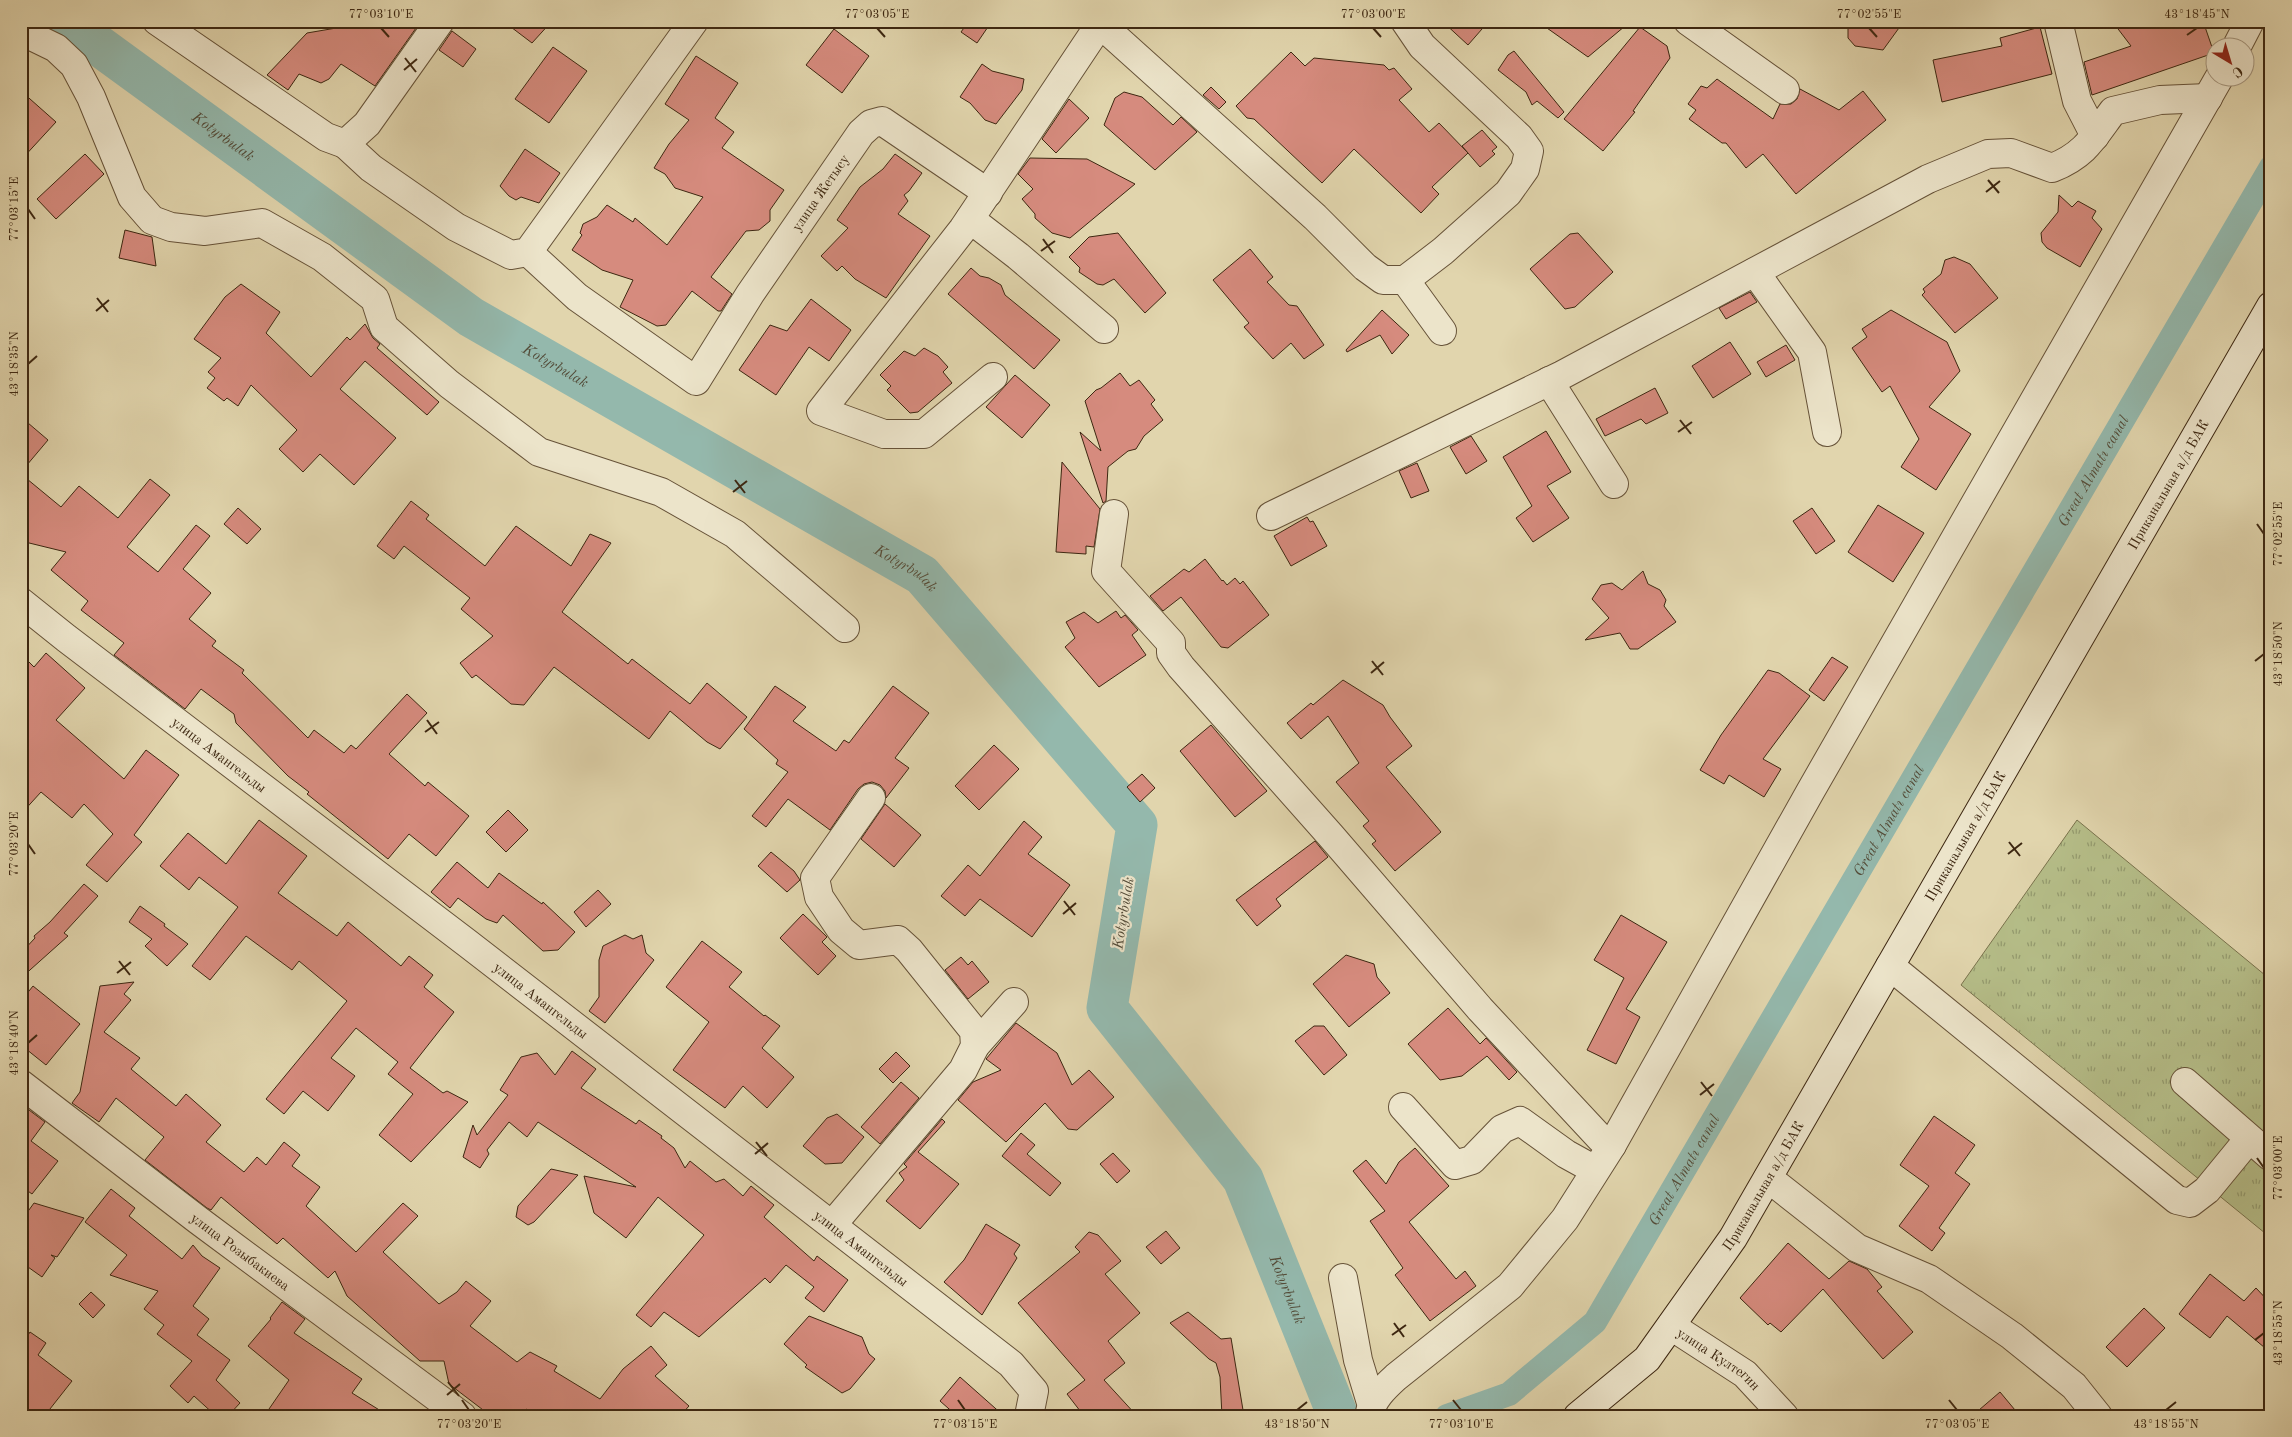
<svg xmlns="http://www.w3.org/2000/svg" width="2292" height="1437" font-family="'Old Standard TT',serif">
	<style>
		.grass { fill: url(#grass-tufts); stroke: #79724c }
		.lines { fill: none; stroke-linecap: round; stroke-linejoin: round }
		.canal { stroke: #94b8ac; stroke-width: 24 }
		.river { stroke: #94b8ac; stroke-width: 41 }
		.building { fill: #d68b7e; stroke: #3d2711 }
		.street-casing { stroke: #665238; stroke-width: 30 }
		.secondary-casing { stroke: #3d2711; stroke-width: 30 }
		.street { stroke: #ece4ca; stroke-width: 28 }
		.secondary { stroke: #ece4ca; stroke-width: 28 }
		.ticks { fill: none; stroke: #3d2711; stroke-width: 2 }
		.labels { text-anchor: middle; stroke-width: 4.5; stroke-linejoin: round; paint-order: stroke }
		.street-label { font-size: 14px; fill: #3d2711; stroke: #ece4ca }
		.water-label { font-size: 15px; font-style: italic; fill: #534b38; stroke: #ece4ca }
		.neatline { fill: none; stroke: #3d2711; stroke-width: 2 }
		.ticks-label { font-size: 12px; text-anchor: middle; fill: #3d2711 }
	</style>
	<defs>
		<pattern id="grass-tufts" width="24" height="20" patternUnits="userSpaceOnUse" patternTransform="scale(1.25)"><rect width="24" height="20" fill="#b5bd88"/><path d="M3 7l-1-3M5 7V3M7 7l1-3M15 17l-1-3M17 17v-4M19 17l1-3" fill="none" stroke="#949a6e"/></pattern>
	</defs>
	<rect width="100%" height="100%" fill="#e1d5ad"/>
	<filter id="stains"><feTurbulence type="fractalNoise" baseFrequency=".004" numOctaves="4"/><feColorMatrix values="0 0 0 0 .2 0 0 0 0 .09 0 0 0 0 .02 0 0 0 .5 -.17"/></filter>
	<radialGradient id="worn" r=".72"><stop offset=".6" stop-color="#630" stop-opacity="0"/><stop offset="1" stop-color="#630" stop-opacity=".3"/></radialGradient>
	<path class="grass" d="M2077,820L2271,980V1238L1961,985Z"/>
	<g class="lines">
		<path class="canal" id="s1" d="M1447,1416L1509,1394L1595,1322L2271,167"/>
		<path class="river" id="s2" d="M65,21L471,317L922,575L1137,825L1107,1008L1243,1179L1338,1416"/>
	</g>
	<path class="building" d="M342,21H421L375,86L341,64L329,79L321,83L299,74L288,90L267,75L307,33L348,26Z
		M503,21H552L532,43Z
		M969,21H992L977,43L961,32Z
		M1442,21H1489L1468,45Z
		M1537,21H1631L1588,57Z
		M1848,21H1904L1883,50L1855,46L1848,38Z
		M2112,21H2203L2214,53L2092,95L2084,62L2131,46Z
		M1640,27L1667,46L1670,58L1633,111L1635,112L1603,151L1564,119Z
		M2040,27L2052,74L1942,102L1933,60L2002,46L2000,38Z
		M834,29L869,56L842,93L806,65Z
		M452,31L476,49L463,67L439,50Z
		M553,47L587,71L549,123L515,99Z
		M1514,51L1564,112L1558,118L1537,101L1532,105L1526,92L1498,70L1508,55Z
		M1291,52L1305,66L1314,58L1384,65L1389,70L1394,68L1412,89L1399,100L1429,132L1439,123L1468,153L1432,187L1439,194L1421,213L1354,149L1322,183L1254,119L1247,118L1236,106Z
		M696,56L738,83L715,118L734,132L722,148L784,190L770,210V221L759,230L746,231L711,277L732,294L721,311H718L692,291L666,325L657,326L620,307L633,280L602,270L572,250L582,235L580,233L583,224L597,217L607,205L633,222L635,218L667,245L703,197L675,188L665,174L654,168L669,144L689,120L665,104Z
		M982,64L992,71L1024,79L1022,90L996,124L985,120L970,103L960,97Z
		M1717,79L1773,119L1780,104H1791L1797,99L1800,89L1839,110L1863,91L1886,120L1796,194L1763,154L1746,168L1726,143H1722L1689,119L1696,110L1688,104L1701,86L1707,88Z
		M1211,87L1226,102L1219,109L1203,95Z
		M21,91L56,122L21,160Z
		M1124,92L1142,97L1173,125L1181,117L1197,132L1155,170L1104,125L1115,98Z
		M1069,99L1089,118L1056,153L1042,139Z
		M1482,130L1497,147L1492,151L1495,154L1480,167L1462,146Z
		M525,149L560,173L539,203L521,197L516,200L509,196L500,186Z
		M85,154L104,174L56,219L37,199Z
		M895,154L922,173L909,191L904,195L908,201L898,214L930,236L886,298L855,279L842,266L837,271L821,256L848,228L837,220L860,187L883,169Z
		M1030,158L1087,159L1135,184L1070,238L1052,233L1035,218V214L1022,199L1033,189L1018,174Z
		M2059,195L2072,207L2078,201L2096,211L2092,218L2102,229L2080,267L2047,248L2042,242L2041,233L2058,212Z
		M125,230L152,237L156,266L119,258Z
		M1118,233L1166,293L1145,313L1114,279L1103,285L1097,284L1079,272L1080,268L1069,257L1089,237Z
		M1578,233L1613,272L1575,307L1565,309L1530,269L1570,234Z
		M1250,249L1273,277L1267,282L1289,305L1297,306L1324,345L1304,359L1291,343L1273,359L1244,327L1249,323L1213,280Z
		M1954,257L1970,264L1998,298L1955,333L1922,295L1925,292L1923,289L1941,274L1945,260Z
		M971,268L980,276L989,278L1001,285L1005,295L1060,340L1034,369L948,294Z
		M241,284L280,312L266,333L311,377L347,337L350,340L365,324L373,338L380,344L377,348L439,402L427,415L365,361L340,389L396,438L354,485L320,454L303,472L279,449L297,430L251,385L238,406L227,398L224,401L207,388L215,378L208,372L221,358L194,339L225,297Z
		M1750,292L1757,302L1726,319L1719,308Z
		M811,299L851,330L829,361L809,347L776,395L739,370L770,325L787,331Z
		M1382,310L1409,335L1392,354L1380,335L1347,352L1346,350Z
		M1891,310L1947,342L1960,371L1929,407L1971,434L1936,490L1901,467L1919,439L1890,386L1882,392L1852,348L1867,337L1862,329Z
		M1730,342L1751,374L1713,398L1692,366Z
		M1786,345L1795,360L1766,377L1757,362Z
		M924,348L938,356L948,367L943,372L952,383L918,412L910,413L887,390L891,386L880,375L904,351L915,356Z
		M1120,373L1130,386L1139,380L1155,400L1151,404L1163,420L1144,436L1136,449L1128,451L1108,467L1106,501L1103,503L1080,432L1101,451L1085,401L1096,390L1101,388Z
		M1015,375L1050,405L1022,438L986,407Z
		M1655,388L1668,413L1646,424L1641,419L1605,436L1596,419Z
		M21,417L48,440L21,472Z
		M1546,431L1571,472L1547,486L1569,518L1533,542L1516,518L1532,506L1503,457Z
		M1471,436L1487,461L1466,474L1450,447Z
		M1062,462L1100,509L1094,547L1086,546V554L1056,552Z
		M1417,463L1429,491L1411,498L1399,471Z
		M21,474L61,507L79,486L118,518L150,479L170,495L127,547L158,572L196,525L210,536L183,569L211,593L189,619L216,641L212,646L244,670L242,673L308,738L314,730L344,753L351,745L356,749L407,694L427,713L389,754L425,786L428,782L469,816L436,856L409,834L388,859L307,794L309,792L288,776L236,723L234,714L201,689L185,709L114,655L124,643L81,610L88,601L51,570L66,552L21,541Z
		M411,501L429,515L426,519L485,566L516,526L571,566L590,534L611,543L562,612L628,664L632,659L690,704L707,683L747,717L720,749L707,742L670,711L649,739L554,667L524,705L511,704L476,675L472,678L460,663L493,636L461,609L470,598L404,546L394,559L377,546Z
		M1878,505L1924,533L1893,582L1848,552Z
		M238,508L261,529L247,544L224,524Z
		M1812,508L1835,541L1816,554L1793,521Z
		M1307,517L1310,522L1313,521L1327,546L1291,566L1274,536Z
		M1205,559L1222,581L1223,580L1227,585L1235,578L1240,584L1243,581L1269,615L1228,648L1221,647L1181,597L1163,611L1150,596L1184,569L1189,572Z
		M1643,571L1648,584L1660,590L1666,600L1664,606L1676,622L1638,649H1630L1620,633L1585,640L1609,618L1592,599L1601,585L1612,583L1622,590Z
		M1116,611L1121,618L1125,615L1138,630L1132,635L1146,655L1099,687L1065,647L1075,638L1066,622L1084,612L1098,623Z
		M46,653L85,688L56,720L124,779L146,750L179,775L134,835L142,842L107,882L86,865L113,834L84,804L72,818L41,792L21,814V654L34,667Z
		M1832,657L1848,667L1824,701L1809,690Z
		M1768,670L1779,673L1810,696L1763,759L1781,769L1764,797L1729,775L1724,784L1700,770L1721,735Z
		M1343,680L1383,705L1390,717L1412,746L1386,767L1441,832L1395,871L1372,844L1376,841L1363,826L1369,821L1336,782L1359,763L1328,716L1301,739L1287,723L1311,703L1313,705Z
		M775,686L806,707L793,721L836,751L844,740L849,743L893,686L929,713L895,758L909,768L886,798L885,791L880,785L872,782L864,784L858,789L830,830L788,799L766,827L752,816L788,772L776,764L778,760L744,729Z
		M1211,725L1267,791L1235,817L1180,751Z
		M994,745L1019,769L979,810L955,786Z
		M1142,774L1155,788L1140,802L1127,787Z
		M885,804L921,835L894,867L861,839Z
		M508,810L528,830L506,852L486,832Z
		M259,820L307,856L278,893L337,936L348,922L401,966L409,956L433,975L424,987L454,1012L410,1068L443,1093L447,1091L468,1102L411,1162L379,1135L413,1094L388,1074L398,1062L356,1028L331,1058L355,1076L328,1111L303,1091L284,1114L266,1099L347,1001L299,961L292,970L246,936L210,980L192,966L238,907L199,877L189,890L160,866L188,833L226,864Z
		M1024,821L1042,837L1028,854L1070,885L1032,937L980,899L965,916L941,896L968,865L980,876Z
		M1315,841L1328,857L1276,899L1281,906L1257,926L1236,900Z
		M771,852L794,871L800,880L787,892L758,866Z
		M457,862L488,888L499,873L542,904L543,902L575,932L558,950L543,951L503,915L497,923L486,919L458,898L450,908L431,892Z
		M84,884L98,896L64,933L68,936L21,978V953L35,938L34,936L50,922Z
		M598,890L611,904L586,927L574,912Z
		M140,906L165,924L164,926L188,944L167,966L145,946L152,939L129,922Z
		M803,914L825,935L827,937L822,942L836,956L818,975L780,938Z
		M1621,915L1667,942L1626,1009L1640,1017L1616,1064L1587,1050L1624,978L1594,960Z
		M625,935L633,939L642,935L646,953L654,960L605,1023L589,1011L599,997V960L603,946Z
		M702,941L742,972L729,987L764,1016L765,1015L780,1026L762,1048L794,1077L767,1108L743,1086L725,1108L673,1070L709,1022L666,987Z
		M1346,955L1374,964L1377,977L1390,993L1349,1027L1313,984Z
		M961,957L968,965L972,961L989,982L968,999L945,970Z
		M134,982L124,994L131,1000L104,1032L140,1058L131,1069L176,1106L186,1094L221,1125L206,1142L244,1172L257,1157L266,1165L284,1142L300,1155L292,1166L320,1187L306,1206L356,1252L403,1203L418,1216L383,1252L439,1304L457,1292L466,1281L491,1301L470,1326L517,1362L530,1352L557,1366L554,1371L600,1399L623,1369L651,1346L667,1365L655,1376L689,1406L680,1416H538L526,1409L522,1416H491L449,1384L444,1361H420L347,1296L335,1271L328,1278L283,1238L277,1244L221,1197L211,1210L207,1208L145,1160L164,1137L116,1098L99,1122L72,1103L80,1092L100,986Z
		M33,986L80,1024L46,1065L21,1045V1001Z
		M1448,1008L1480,1044L1486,1038L1517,1072L1509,1080L1487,1056L1462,1076L1440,1080L1408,1044Z
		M1016,1023L1057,1053L1072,1085L1089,1070L1114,1097L1077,1130L1068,1129L1045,1103L1006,1142L958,1100L973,1082L1001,1070L986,1059Z
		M1314,1026H1324L1347,1055L1324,1075L1295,1041Z
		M572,1051L596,1069L581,1088L636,1124L639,1120L662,1136L661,1138L674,1148L685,1168L690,1161L716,1182L724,1179L743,1196L751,1186L774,1205L764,1217L814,1261L817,1256L848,1280L824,1312L805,1298L814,1287L786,1265L770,1283L765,1278L699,1337L664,1312L651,1327L636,1315L704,1235L658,1197L626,1238L594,1213L584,1176L636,1187L538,1122L527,1137L509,1122L487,1150L489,1154L480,1168L463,1157L473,1125L477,1135L508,1095L500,1090L521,1057L537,1053L555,1075Z
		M896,1052L910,1066L893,1083L879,1069Z
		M901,1082L919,1098L880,1144L861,1127Z
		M21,1104L45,1122L31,1141L58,1161L32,1194L21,1186Z
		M837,1114L864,1137L842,1163L825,1164L803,1146L827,1118Z
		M1934,1116L1975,1145L1955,1173L1970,1184L1939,1228L1945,1233L1932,1251L1899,1226L1929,1186L1900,1165Z
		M942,1119L945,1122L918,1152L959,1184L920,1229L886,1201L904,1180L899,1173L907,1167L904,1164Z
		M1021,1133L1035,1145L1027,1154L1061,1183L1050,1196L1002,1156Z
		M1415,1148L1449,1186L1409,1222L1456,1279L1465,1271L1476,1286L1430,1321L1395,1275L1403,1268L1370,1221L1385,1211L1353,1171L1366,1160L1386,1184L1399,1162Z
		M1113,1153L1130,1171L1117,1183L1100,1164Z
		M551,1169L578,1175L534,1222L528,1225L516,1217L518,1206Z
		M111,1189L135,1208L129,1216L182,1259L193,1245L202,1256L220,1268L193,1306L209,1319L197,1335L230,1360L216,1380L240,1403L228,1416H216L194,1396L188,1403L170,1386L192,1361L157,1334L164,1325L144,1309L158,1291L110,1275L127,1255L85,1222Z
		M34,1203L84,1218L57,1257L51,1255L55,1258L42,1277L21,1262V1221Z
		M986,1224L1020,1245L1014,1254L1017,1258L982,1315L944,1282L964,1260Z
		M1166,1231L1180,1248L1161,1264L1146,1247Z
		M1089,1232L1098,1235L1121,1261L1105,1274L1140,1313L1108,1341L1125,1363L1104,1380L1137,1416H1084L1067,1394L1085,1380L1018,1303L1080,1252L1075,1247Z
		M1788,1243L1829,1279L1849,1261L1867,1269L1882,1287L1877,1291L1913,1332L1883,1359L1823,1289L1781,1332L1770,1323L1768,1325L1740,1298Z
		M2210,1274L2244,1301L2256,1288L2271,1304V1353L2227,1316L2210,1338L2179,1314Z
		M91,1292L105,1305L93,1318L79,1304Z
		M282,1302L305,1319L294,1333L362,1379L352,1393L389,1416H279L269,1409L289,1380L248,1346L271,1319L270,1318Z
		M2144,1308L2165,1328L2127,1367L2106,1347Z
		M1188,1312L1221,1339L1231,1338L1244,1416H1222L1220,1377L1216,1363L1209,1359L1170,1323Z
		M809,1316L862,1337L869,1354L875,1359L850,1389L842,1393L805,1367L807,1365L784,1344Z
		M30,1332L46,1343L38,1355L72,1381L46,1414L40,1412L34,1416H26L21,1410V1342L23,1343Z
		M960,1377L1004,1416H957L940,1401Z
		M2000,1392L2020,1416H1972Z"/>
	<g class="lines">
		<g class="street-casing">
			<g id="street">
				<path d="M157,21L326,137L345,144L367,124L440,21"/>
				<path d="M1097,21L1315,217L1365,267L1383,280H1405L1443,251L1508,193L1525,169L1529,151L1519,137L1422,46L1405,21"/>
				<path d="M1688,21L1785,90"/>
				<path d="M2058,21L2077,101L2095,136"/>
				<path d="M21,31L56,48L74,65L91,97L132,197L152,220L171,227L205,231L262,223L322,257L375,299L384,327L449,384L539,452L661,492L735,534L845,628"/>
				<path d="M2236,48L2250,21"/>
				<path d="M345,144L371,168L456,227L511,255L528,252L694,21"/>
				<path d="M970,219L1018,256L1104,329"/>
				<path id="s3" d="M528,252L577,297L696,381L750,294L861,133L871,124L882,121L988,193"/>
				<path d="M1755,272L1812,352L1827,432"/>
				<path d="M1405,280L1442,331"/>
				<path d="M993,377L924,434H884L821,411L963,229L1100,24"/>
				<path d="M1549,381L1614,484"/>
				<path d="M1114,514L1106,571L1171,643V653L1181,667L1331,836L1480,1009L1601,1139L1612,1145"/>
				<path d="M1271,516L1562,375L1928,179L1988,154L2011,153L2052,168C2085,155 2093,138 2113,111L2160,100L2208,98"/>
				<path id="s4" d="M21,602L66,638L467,943L1011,1364L1034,1391L1029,1416"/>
				<path d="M1890,966L2177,1200L2190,1203L2207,1190L2248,1140"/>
				<path d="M975,1046L1014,1002"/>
				<path d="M2185,1082L2271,1157"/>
				<path id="s5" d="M21,1084L198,1220L462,1416"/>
				<path d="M1403,1107L1455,1165L1472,1160L1502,1129L1520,1121L1566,1154L1595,1170"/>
				<path d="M1768,1178L1857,1248L1929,1279L2012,1336L2074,1386L2098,1416"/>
				<path d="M832,1225L963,1070L975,1046L974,1031L909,950L898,940L859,945L841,930L819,897L815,878L871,798"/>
				<path d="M1343,1278L1358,1360L1372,1406"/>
				<path id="s6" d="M1671,1326L1745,1374L1784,1416"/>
				<path d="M1369,1416C1372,1399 1384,1388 1396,1377L1510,1286L1565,1219L1612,1145L1810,792L2219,78"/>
			</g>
		</g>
		<g class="secondary-casing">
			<g id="secondary">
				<path id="s7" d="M1578,1416L1647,1359L1733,1238L2271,306"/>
			</g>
		</g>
		<use href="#street" class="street"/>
		<use href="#secondary" class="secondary"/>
	</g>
	<path class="ticks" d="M381,28L389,37M877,28L885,37M1373,28L1381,37M1869,28L1877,37M2187,35L2197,28M405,58L416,72M404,70L417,59M1988,180L1999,193M1986,192L2000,181M28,209L35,219M1043,239L1053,253M1041,251L1055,241M97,298L108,312M96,311L109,300M28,364L37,356M1680,420L1691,434M1678,432L1692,422M735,480L745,493M733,492L747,481M2257,524L2264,534M1372,661L1383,675M2255,661L2264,654M1371,673L1384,662M427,720L437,734M425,732L439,722M2009,842L2020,856M28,844L35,854M2008,854L2022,843M1064,901L1075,915M1063,914L1076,903M119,961L130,975M117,973L131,962M28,1043L37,1035M1701,1082L1712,1096M1700,1095L1714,1084M756,1142L767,1156M755,1154L768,1143M2257,1158L2264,1168M1394,1323L1404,1337M1392,1335L1406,1325M2255,1340L2264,1333M448,1382L459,1396M447,1395L460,1384M462,1400L469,1410M958,1400L965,1410M1453,1400L1461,1410M1949,1400L1957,1410M1297,1410L1307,1402M2166,1410L2176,1402"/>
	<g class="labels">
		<g class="street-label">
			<text dy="5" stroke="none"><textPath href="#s3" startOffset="438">улица Жетысу</textPath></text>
			<text dy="5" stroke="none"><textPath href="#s7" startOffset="1108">Приканальная а/д БАК</textPath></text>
			<text dy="5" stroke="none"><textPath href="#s4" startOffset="250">улица Амангельды</textPath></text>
			<text dy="5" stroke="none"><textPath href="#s7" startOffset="702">Приканальная а/д БАК</textPath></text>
			<text dy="5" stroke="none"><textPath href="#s4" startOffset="655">улица Амангельды</textPath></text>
			<text dy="5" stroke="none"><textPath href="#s7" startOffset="298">Приканальная а/д БАК</textPath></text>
			<text dy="5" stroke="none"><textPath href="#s4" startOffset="1060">улица Амангельды</textPath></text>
			<text dy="5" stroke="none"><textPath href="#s5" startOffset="276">улица Розыбакиева</textPath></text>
			<text dy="5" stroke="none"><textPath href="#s6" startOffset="58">улица Култегин</textPath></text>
		</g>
		<g class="water-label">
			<text dy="5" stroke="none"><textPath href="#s2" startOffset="196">Kotyrbulak</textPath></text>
			<text dy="5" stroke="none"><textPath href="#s2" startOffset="600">Kotyrbulak</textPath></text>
			<text dy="5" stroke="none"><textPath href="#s1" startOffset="1164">Great Almatı canal</textPath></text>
			<text dy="5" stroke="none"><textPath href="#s2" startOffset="1005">Kotyrbulak</textPath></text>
			<text dy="5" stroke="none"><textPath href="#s1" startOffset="759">Great Almatı canal</textPath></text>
			<text transform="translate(1123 913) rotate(-81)" y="5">Kotyrbulak</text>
			<text dy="5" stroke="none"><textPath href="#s1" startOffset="354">Great Almatı canal</textPath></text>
			<text dy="5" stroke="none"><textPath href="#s2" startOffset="1875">Kotyrbulak</textPath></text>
		</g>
	</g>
	<rect width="2292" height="1437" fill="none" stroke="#e1d5ad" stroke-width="55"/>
	<g transform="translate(2230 62) rotate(142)"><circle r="24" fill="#ece4ca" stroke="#a69880"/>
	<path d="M0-4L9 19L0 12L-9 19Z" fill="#8f2418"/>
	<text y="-8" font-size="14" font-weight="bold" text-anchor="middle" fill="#3d2711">С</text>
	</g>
	<rect x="28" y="28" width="2236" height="1382" class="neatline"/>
	<g class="ticks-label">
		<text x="381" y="18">77°03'10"E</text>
		<text x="877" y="18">77°03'05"E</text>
		<text x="1373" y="18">77°03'00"E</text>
		<text x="1869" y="18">77°02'55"E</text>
		<text x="2197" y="18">43°18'45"N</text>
		<text transform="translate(14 209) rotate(-90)" y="4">77°03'15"E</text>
		<text transform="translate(14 364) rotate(-90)" y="4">43°18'35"N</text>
		<text transform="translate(2278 534) rotate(-90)" y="4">77°02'55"E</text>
		<text transform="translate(2278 654) rotate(-90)" y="4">43°18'50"N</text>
		<text transform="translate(14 844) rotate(-90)" y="4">77°03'20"E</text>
		<text transform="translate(14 1043) rotate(-90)" y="4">43°18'40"N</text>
		<text transform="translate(2278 1168) rotate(-90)" y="4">77°03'00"E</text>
		<text transform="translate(2278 1333) rotate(-90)" y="4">43°18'55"N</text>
		<text x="469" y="1428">77°03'20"E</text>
		<text x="965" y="1428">77°03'15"E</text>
		<text x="1297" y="1428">43°18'50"N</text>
		<text x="1461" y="1428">77°03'10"E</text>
		<text x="1957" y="1428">77°03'05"E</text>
		<text x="2166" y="1428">43°18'55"N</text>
	</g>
	<rect width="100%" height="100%" filter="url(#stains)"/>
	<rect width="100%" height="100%" fill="url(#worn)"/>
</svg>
